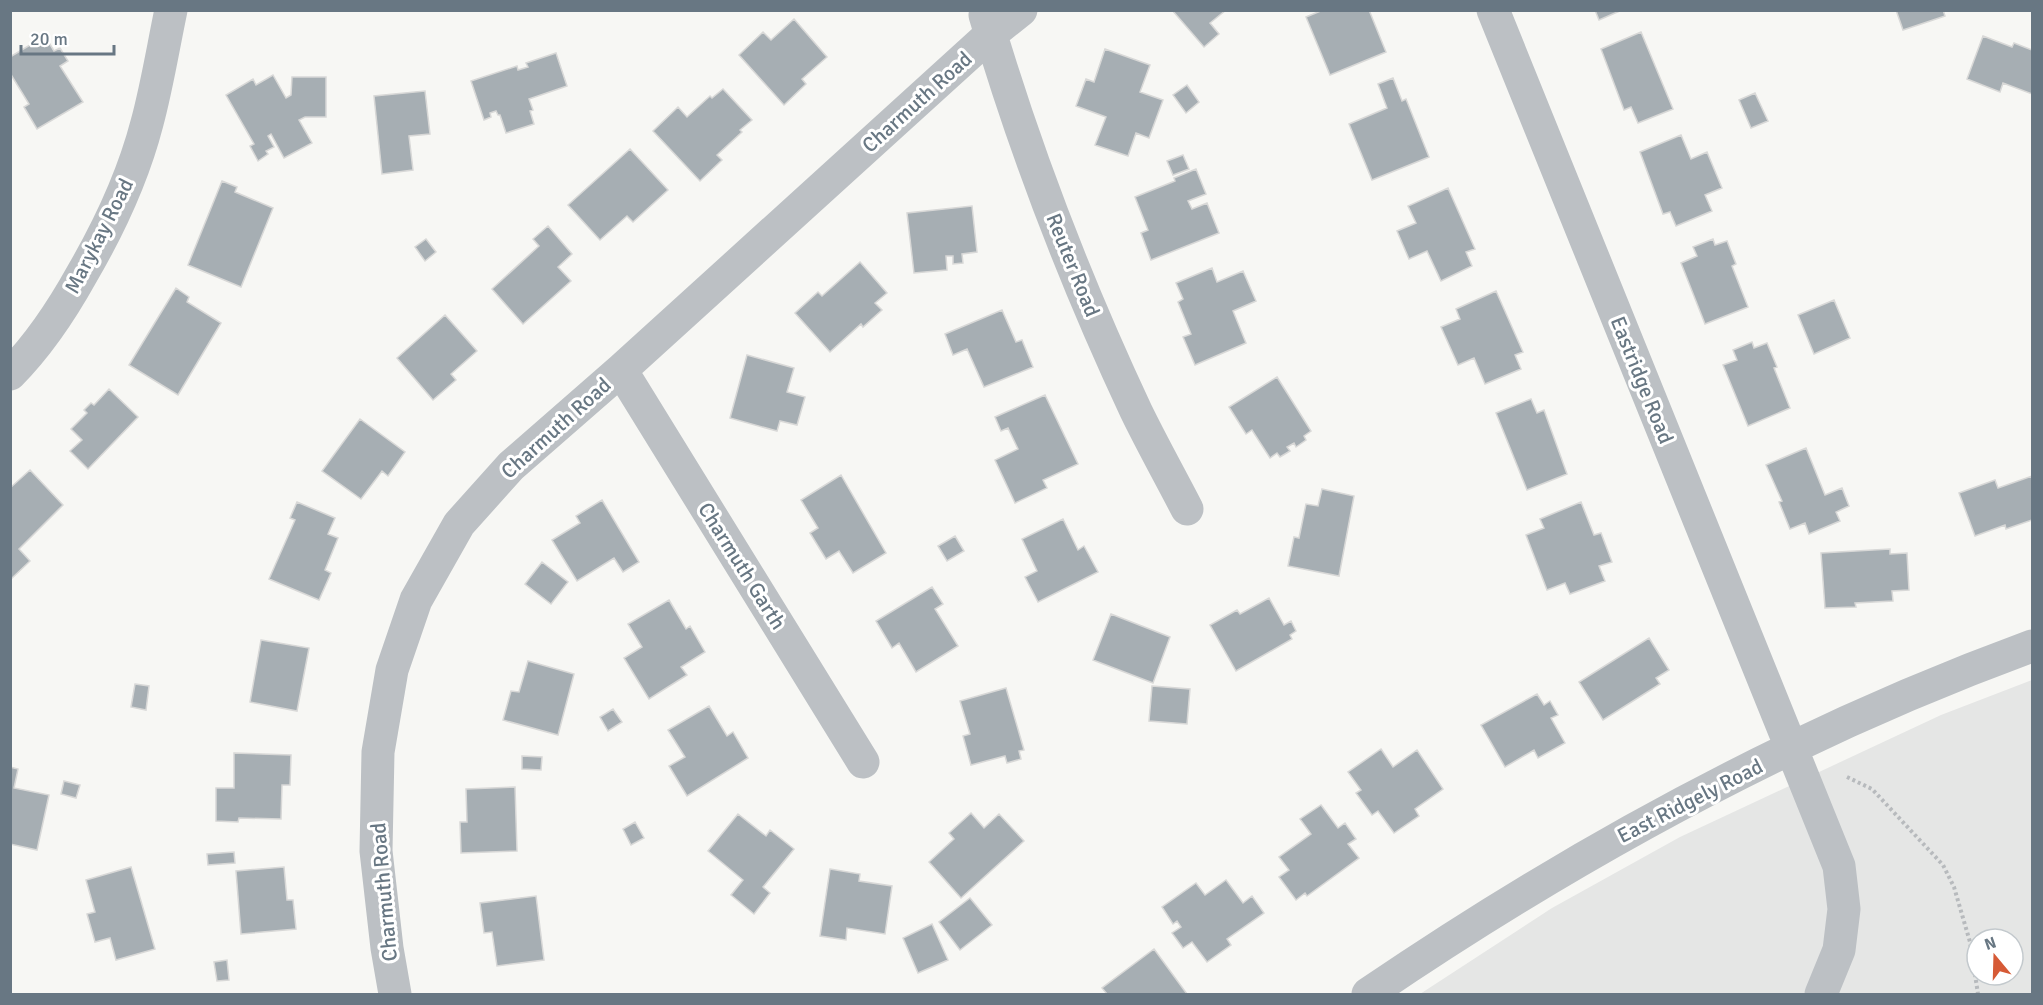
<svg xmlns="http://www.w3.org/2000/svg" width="2043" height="1005" font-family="Signika,sans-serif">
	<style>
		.built { fill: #e5e6e5; fill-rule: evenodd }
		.building { fill: #a6aeb3; stroke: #d8d8d7; stroke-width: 1.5 }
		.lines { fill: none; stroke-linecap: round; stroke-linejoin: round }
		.path { stroke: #b7babd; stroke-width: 4; stroke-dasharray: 3 3; stroke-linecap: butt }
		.minor { stroke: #bcc0c4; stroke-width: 33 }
		.labels { text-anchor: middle; stroke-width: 6; stroke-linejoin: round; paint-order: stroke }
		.street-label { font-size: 21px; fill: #687783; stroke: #fff }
	</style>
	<rect width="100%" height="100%" fill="#f7f7f4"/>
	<path class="built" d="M2032,680V994H1420L1552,908L1680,837L1941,715ZM1977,939H2013V975H1977Z"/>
	<path class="building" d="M1172,10H1226L1210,23L1219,34L1204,47Z
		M1323,10H1369L1386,52L1330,75L1306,17Z
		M1595,10H1622L1599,20Z
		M1896,10H1943L1945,16L1903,30Z
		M794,19L827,57L802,79L806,84L784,105L739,55L763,32L771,40Z
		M1641,32L1673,109L1638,123L1631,107L1624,110L1601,49Z
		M45,36L54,51L60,48L68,61L60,66L83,102L37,129L24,107L29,104L10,73V57Z
		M1983,36L2012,47L2014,43L2032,50V94L2003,83L2000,92L1967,79Z
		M1105,49L1150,65L1140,92L1163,100L1149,138L1136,133L1128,156L1095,145L1106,117L1076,106L1086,79L1094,82Z
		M556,53L567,86L529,99L533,110L530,111L534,124L506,133L500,115H498L496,111L490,113L491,117L484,120L471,81L517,66L518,70L528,67L526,63Z
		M273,75L286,98L291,95L292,77H326V117H305L299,120L312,143L284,158L271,134L268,136L274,147L266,151L268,154L258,161L250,146L254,144L226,95L253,79L256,85Z
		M1393,78L1402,101L1406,99L1429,157L1372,180L1349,124L1387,108L1378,84Z
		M1187,85L1199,102L1186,113L1173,95Z
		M723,89L752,120L740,130L742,132L717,155L722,160L700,181L653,131L678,107L687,117L710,96L712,98Z
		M425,91L430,134L409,136L413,170L382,174L374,96Z
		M1755,93L1768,121L1751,128L1739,100Z
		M1681,135L1691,159L1707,152L1722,188L1705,195L1712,211L1676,226L1670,212L1663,214L1640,152Z
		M630,149L668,190L633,222L627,216L600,240L568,205Z
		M1183,155L1189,169L1173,175L1167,161Z
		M1196,169L1206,194L1188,201L1192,209L1207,203L1219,233L1151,260L1141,233L1148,230L1135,197L1175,181L1174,178Z
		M222,181L237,187L235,192L273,208L241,287L188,265Z
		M1448,188L1475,249L1466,252L1472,266L1441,281L1427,251L1409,259L1397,231L1416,223L1408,206Z
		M972,206L977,252L962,254L963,263L953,264V256H946L947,270L914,273L907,213Z
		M548,226L572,254L558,267L571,281L523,324L492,289L539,246L533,239Z
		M426,239L436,252L425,261L415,247Z
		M1713,239L1715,245L1727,241L1736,264L1732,266L1748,307L1705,324L1681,263L1697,256L1693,247Z
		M860,262L887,293L875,303L882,310L863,327L861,324L830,352L795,313L818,292L822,296Z
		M1212,268L1217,282L1243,271L1256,301L1233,311L1246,343L1195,365L1183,337L1191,334L1178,302L1183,299L1176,283Z
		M176,288L189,297L187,302L221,323L178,395L129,365Z
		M1496,291L1523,352L1515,355L1521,369L1485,384L1474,358L1458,365L1441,327L1460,319L1456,309Z
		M1834,300L1850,338L1814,354L1798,315Z
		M1002,310L1016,342L1022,340L1033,367L984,387L967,349L953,355L945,334Z
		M445,315L477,351L451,374L456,380L433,400L397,358Z
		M1752,342L1754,348L1767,343L1777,367L1774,368L1790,408L1748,426L1723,365L1737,360L1733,350Z
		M747,355L794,368L787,392L805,397L797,425L780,421L777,431L730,418Z
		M1277,377L1311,431L1304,436L1306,440L1296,447L1294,443L1287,447L1290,451L1280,457L1277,453L1270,458L1252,430L1246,434L1229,407Z
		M109,389L138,417L88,469L70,451L82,440L71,429L87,413L84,410L91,403L94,405Z
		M1045,395L1078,464L1043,480L1047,488L1015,503L995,460L1018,449L1008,428L1001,431L995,417Z
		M1531,399L1537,413L1544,410L1567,474L1527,490L1496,413Z
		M360,419L405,452L388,476L382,471L361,499L322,471Z
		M1806,448L1825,495L1842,488L1849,506L1836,512L1840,521L1809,534L1805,523L1790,529L1779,502L1782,501L1766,465Z
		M30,470L63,505L19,549L30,561L11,579L10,488Z
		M841,475L886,553L853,573L839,551L826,559L810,533L818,528L801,500Z
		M2032,476V520L2006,529L2005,525L1975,536L1959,493L1995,480L1998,488Z
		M1322,489L1354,496L1339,576L1288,566L1294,537L1299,538L1306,504L1318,506Z
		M602,500L639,562L623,572L614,558L577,581L552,540L580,523L576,516Z
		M297,502L335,518L328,534L338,538L325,570L331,573L319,600L269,579L295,520L290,518Z
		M1581,502L1594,535L1601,533L1612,562L1599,566L1605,581L1570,594L1565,583L1547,590L1526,535L1544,528L1540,519Z
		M1063,519L1078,550L1084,546L1098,572L1038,602L1025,577L1037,571L1022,539Z
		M955,536L964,551L947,561L938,546Z
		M1890,549V554L1907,553L1909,590L1892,591L1893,601L1855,603L1856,607L1825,608L1821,553Z
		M542,562L568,582L551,604L525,584Z
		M932,587L943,604L935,609L958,646L916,672L899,643L892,648L876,621Z
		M1269,598L1284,625L1291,621L1296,631L1290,635L1292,639L1236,671L1210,625L1237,610L1240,614Z
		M669,600L686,629L690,626L705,652L681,667L687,675L649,699L624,658L642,647L628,624Z
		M1111,614L1170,637L1153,683L1093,660Z
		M1649,638L1669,670L1656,678L1660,684L1603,720L1579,682Z
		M261,640L309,648L297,711L250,702Z
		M528,661L574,674L558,735L503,720L511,691L519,692Z
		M135,684L149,686L146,710L131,707Z
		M1152,686L1190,689L1187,724L1149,721Z
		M1006,688L1024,750L1019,751L1021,759L1007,763L1005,756L971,765L963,736L970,734L960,701Z
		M1537,694L1544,705L1550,701L1558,715L1551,718L1565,743L1538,758L1534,750L1505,767L1481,725Z
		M709,706L727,736L733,732L748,758L687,796L669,766L685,757L668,730Z
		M613,709L622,722L608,731L600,717Z
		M1381,749L1393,767L1417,750L1443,789L1415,809L1419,816L1394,833L1378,811L1372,815L1356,793L1361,790L1348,772Z
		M234,753L291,755L290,785H282L281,819L239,818L238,822L216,821V788H234Z
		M522,756L542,757L541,770L522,769Z
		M10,767L18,769L14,788L49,795L37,850L10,844Z
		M64,781L80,785L76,798L61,794Z
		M515,787L517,851L461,853L460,822H467L466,789Z
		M1321,805L1338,828L1345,823L1356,839L1348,844L1359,858L1307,896L1305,893L1296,900L1279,877L1289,870L1279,857L1311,834L1300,819Z
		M971,813L984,828L999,814L1024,841L961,898L929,862L954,839L949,833Z
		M738,814L766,836L770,830L794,849L763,887L770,893L754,914L731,895L743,880L708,851Z
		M635,822L644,838L631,845L623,829Z
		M234,852L235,863L208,865L207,854Z
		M131,867L155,949L116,960L110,938L95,942L87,914L95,912L86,880Z
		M284,867L287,900H293L296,929L241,934L236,871Z
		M830,869L860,874L859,881L892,886L885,934L847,928L846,940L820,936Z
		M1226,880L1243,903L1252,896L1264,913L1227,939L1231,945L1207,962L1192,942L1183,948L1172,933L1181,927L1177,921L1173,924L1162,907L1196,883L1205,895Z
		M536,896L544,960L497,966L492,932L484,933L480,903Z
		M970,898L992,925L960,950L939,922Z
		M932,924L948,960L918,973L903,938Z
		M1154,949L1187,994H1107L1102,988Z
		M227,960L229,980L217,981L214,962Z"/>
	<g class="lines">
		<path class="path" d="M1847,777L1872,789L1943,865L1954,887L1970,942L1978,994"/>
		<path class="minor" d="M1493,10L1839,866L1844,909L1839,950L1821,994
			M985,15C1025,151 1076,283 1136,411C1152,444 1170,476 1187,509
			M621,370L863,762
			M10,374C40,344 62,310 82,274C110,226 133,177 147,123C157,86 163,48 171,10
			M395,994L387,948L376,851L378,752L392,670L416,600L459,524L511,466L621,370L991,34L1021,10
			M1368,994C1575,853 1797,732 2032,646"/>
	</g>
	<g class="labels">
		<g class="street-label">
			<text transform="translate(917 102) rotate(-42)" y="7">Charmuth Road</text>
			<text transform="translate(99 236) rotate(-63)" y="7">Marykay Road</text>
			<text transform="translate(1073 265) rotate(68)" y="7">Reuter Road</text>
			<text transform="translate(1642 380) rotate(68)" y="7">Eastridge Road</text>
			<text transform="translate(556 428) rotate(-42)" y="7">Charmuth Road</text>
			<text transform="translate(742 566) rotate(58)" y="7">Charmuth Garth</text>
			<text transform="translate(1690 801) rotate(-27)" y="7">East Ridgely Road</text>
			<text transform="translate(384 892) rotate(-95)" y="7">Charmuth Road</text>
		</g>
	</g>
	<rect width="2043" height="1005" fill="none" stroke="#687783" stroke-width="24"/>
	<g transform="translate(1995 957) rotate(341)"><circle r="28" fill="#ffffff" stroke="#c3c9cd" stroke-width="1.5"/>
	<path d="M0-4.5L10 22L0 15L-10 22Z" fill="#d65a36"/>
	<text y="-9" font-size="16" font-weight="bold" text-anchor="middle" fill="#687783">N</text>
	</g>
	<path d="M21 45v9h93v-9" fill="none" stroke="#687783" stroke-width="3"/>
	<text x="30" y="45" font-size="18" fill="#687783" stroke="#ffffff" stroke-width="4.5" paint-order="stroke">20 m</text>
</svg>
